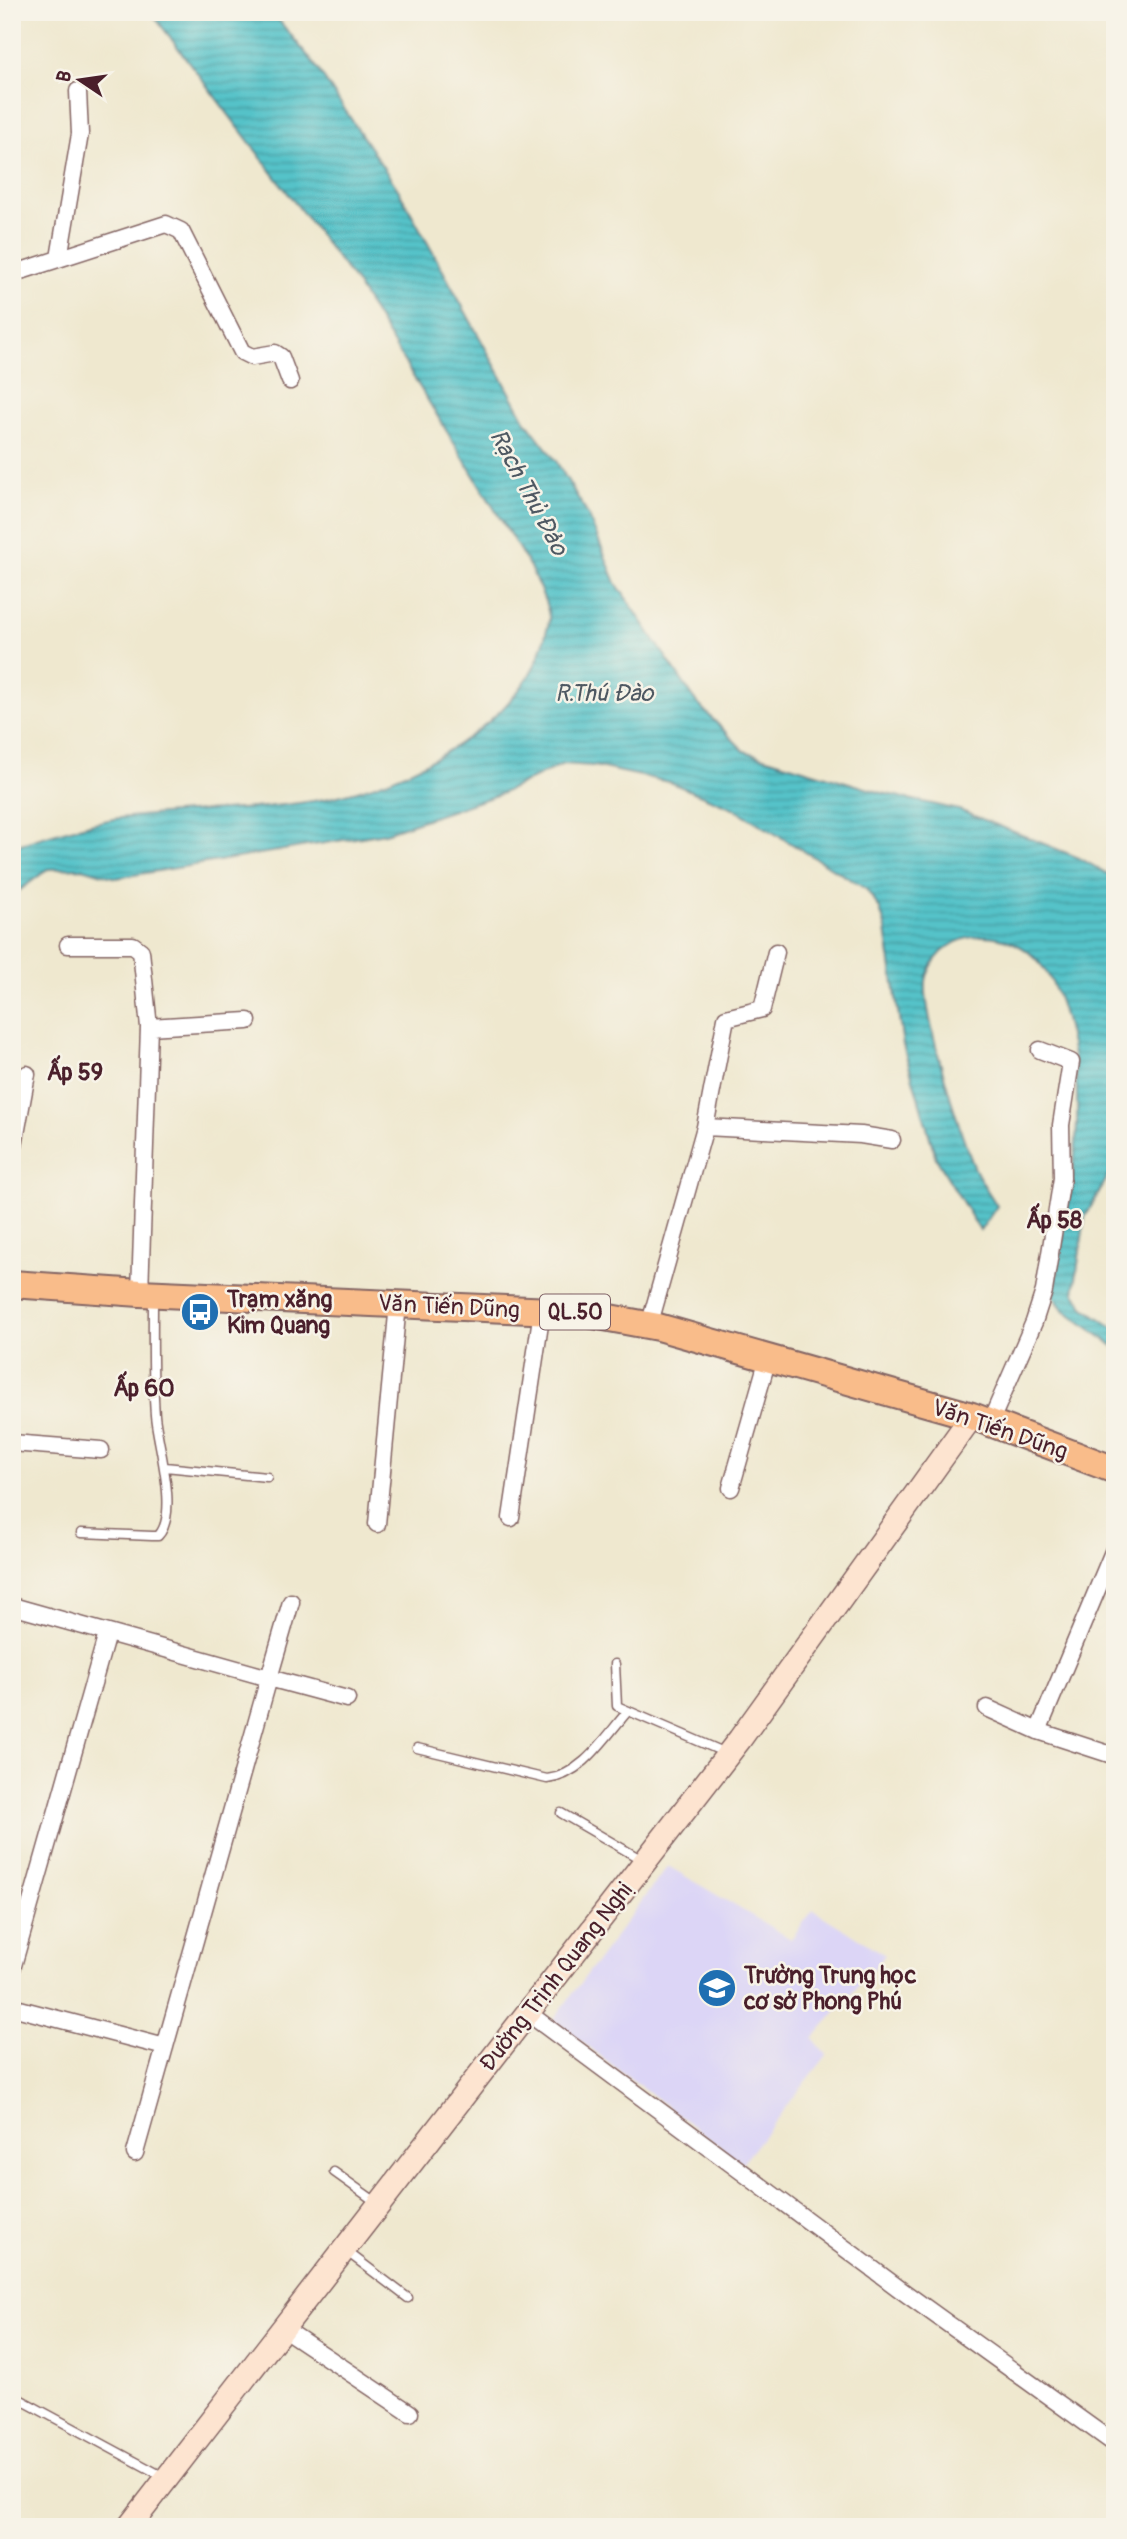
<svg xmlns="http://www.w3.org/2000/svg" width="1127" height="2539" font-family="Pangolin,sans-serif">
	<style>
		.built { fill: #dcd5f6 }
		.water { fill: url(#water-rules); stroke: #50717a; stroke-width: 2 }
		.lines { fill: none; stroke-linecap: round; stroke-linejoin: round }
		.service-casing { stroke: #846564; stroke-width: 11 }
		.minor-casing { stroke: #846564; stroke-width: 19 }
		.secondary-casing { stroke: #846564; stroke-width: 26 }
		.trunk-casing { stroke: #846564; stroke-width: 30 }
		.service { stroke: #fff; stroke-width: 8 }
		.minor { stroke: #fff; stroke-width: 16 }
		.secondary { stroke: #fde4d0; stroke-width: 23 }
		.trunk { stroke: #f9bc8a; stroke-width: 26 }
		.labels { text-anchor: middle; stroke-width: 5; stroke-linejoin: round; paint-order: stroke }
		.shield { fill: #f7f3e8; stroke: #7e5f64; stroke-width: 2 }
		.shield-label { font-size: 21px; font-weight: bold; fill: #4a1f2b }
		.poi-label { font-size: 23px; font-weight: bold; fill: #4a1f2b; stroke: #f7f3e8; text-anchor: start }
		.street-label { font-size: 23px; fill: #4a1f2b; stroke: #f7f3e8 }
		.water-label { font-size: 24px; font-style: italic; fill: #4e5862; stroke: #f7f3e8 }
		.neighbourhood-label { font-size: 24px; font-weight: bold; fill: #4a1f2b; stroke: #f7f3e8 }
	</style>
	<defs>
		<pattern id="water-rules" width="6" height="5" patternUnits="userSpaceOnUse" patternTransform="scale(1.75)"><rect width="6" height="5" fill="#55c3c9"/><path d="M0 2.5h6" fill="none" stroke="#489ea3"/></pattern>
	</defs>
	<rect width="100%" height="100%" fill="#f7f3e8"/>
	<filter id="ink" filterUnits="userSpaceOnUse"><feTurbulence type="fractalNoise" baseFrequency=".0143" numOctaves="2"/><feDisplacementMap in="SourceGraphic" scale="14" xChannelSelector="R" yChannelSelector="G"/><feConvolveMatrix kernelMatrix="1 2 1 2 8 2 1 2 1" color-interpolation-filters="sRGB"/></filter>
	<filter id="wash" filterUnits="userSpaceOnUse"><feTurbulence type="fractalNoise" baseFrequency=".00686" numOctaves="4" result="noise"/><feDisplacementMap in="SourceGraphic" scale="28" xChannelSelector="R" yChannelSelector="G"/><feGaussianBlur stdDeviation="1.57" result="paint"/><feColorMatrix in="noise" values="0 0 0 0 0 0 0 0 0 0 0 0 0 0 0 0 0 1.4 0 .05"/><feComposite in="paint" operator="in"/></filter>
	<g filter="url(#wash)">
		<rect width="100%" height="100%" fill="#efe8cf"/>
		<path class="built" d="M668,1866L791,1939L813,1910L885,1955L813,2038L827,2055L742,2163L553,2020Z"/>
		<path class="water" d="M151,12H272L313,62L399,191L525,420L556,461L588,515L616,583L697,703L744,751L882,793L959,810L1079,858L1115,878V1164L1085,1217L1074,1292L1086,1309L1115,1329V1347L1063,1309L1054,1297C1064,1218 1089,1125 1071,1045C1066,1021 1058,986 1042,966C1013,926 946,923 927,976C918,1003 962,1139 975,1169C981,1182 990,1194 997,1206L980,1231L936,1158L903,1045L886,929L880,909L866,889L733,808L669,782L594,766L563,764L500,794L385,833L116,878L83,868L48,869L12,896V847C45,836 80,825 114,819C184,809 255,812 325,799C406,783 525,724 545,637C546,631 550,623 549,617C548,602 536,582 530,567L356,283Z"/>
	</g>
	<g filter="url(#ink)">
		<g class="lines">
			<g class="service-casing">
				<path id="service" d="M165,1467L267,1477
					M81,1533L152,1536H158C180,1514 157,1443 155,1415C152,1376 153,1336 153,1297
					M615,1664L617,1706L726,1753
					M417,1748L547,1779C583,1775 605,1737 628,1711
					M561,1813L644,1861
					M334,2172L376,2202
					M346,2251L408,2298
					M12,2395L164,2477"/>
			</g>
			<g class="minor-casing">
				<path id="minor" d="M59,258L80,134L78,91
					M12,274L166,224L181,231L242,352L252,357L275,353L281,357L290,381
					M68,945H133L141,951L149,1027
					M705,1127L726,1018L762,1009L776,952
					M12,1156L27,1074
					M140,1293L149,1027L248,1021
					M649,1326L705,1127L861,1135L892,1140
					M990,1423L1034,1322L1044,1291L1062,1178L1061,1125L1071,1062L1040,1050
					M12,1443L101,1450
					M731,1488L768,1358
					M511,1518L542,1311
					M377,1524L398,1304
					M291,1602L269,1678L347,1699
					M12,1606L269,1678L135,2153
					M987,1708L1038,1731L1115,1756
					M1038,1731L1115,1547
					M12,1969L107,1634
					M12,2007L165,2047
					M528,2013L901,2290L1115,2444
					M283,2328L410,2413"/>
			</g>
			<g class="secondary-casing">
				<path id="secondary" d="M129,2527L740,1739L972,1416"/>
			</g>
			<g class="trunk-casing">
				<path id="trunk" d="M12,1284L140,1293L577,1312L658,1327L972,1416L1115,1470"/>
			</g>
			<use href="#service" class="service"/>
			<use href="#minor" class="minor"/>
			<use href="#secondary" class="secondary"/>
			<use href="#trunk" class="trunk"/>
		</g>
	</g>
	<defs>
		<g id="bus-disc" transform="scale(2.0125)"><circle r="9.5" fill="#1f6fb2" stroke="#f7f3e8"/><path d="M-5-6H5V4H4V6H2V4H-2V6H-4V4H-5ZM-3.5-4V0h7V-4ZM-3.5 1.2v1.5H-2V1.2ZM2 1.2v1.5H3.5V1.2Z" fill="#fff"/></g>
		<g id="school-disc" transform="scale(2.0125)"><circle r="9.5" fill="#1f6fb2" stroke="#f7f3e8"/><path d="M0-5L7-2L0 1L-7-2ZM-4 1L0 2.5L4 1V4Q0 6-4 4Z" fill="#fff"/></g>
	</defs>
	<g fill-rule="evenodd">
		<use href="#bus-disc" x="200" y="1312"/>
		<use href="#school-disc" x="717" y="1988"/>
	</g>
	<g class="labels">
		<rect class="shield" x="540" y="1294.5" width="70" height="35" rx="5"/>
		<g class="shield-label">
			<text x="575" y="1319">QL.50</text>
		</g>
		<g class="poi-label">
			<text x="227" y="1307">Trạm xăng<tspan x="227" dy="26">Kim Quang</tspan></text>
			<text x="744" y="1983">Trường Trung học<tspan x="744" dy="26">cơ sở Phong Phú</tspan></text>
		</g>
		<g class="street-label">
			<text transform="translate(449 1306) rotate(3)" y="8">Văn Tiến Dũng</text>
			<text transform="translate(1000 1429) rotate(19)" y="8">Văn Tiến Dũng</text>
			<text transform="translate(556 1976) rotate(-52)" y="8">Đường Trịnh Quang Nghị</text>
		</g>
		<g class="water-label">
			<text transform="translate(529 492) rotate(62)" y="8">Rạch Thủ Đảo</text>
			<text x="604" y="701">R.Thú Đào</text>
		</g>
		<g class="neighbourhood-label">
			<text x="75" y="1080">Ấp 59</text>
			<text x="1054" y="1228">Ấp 58</text>
			<text x="144" y="1396">Ấp 60</text>
		</g>
	</g>
	<rect width="1127" height="2539" fill="none" stroke="#f7f3e8" stroke-width="42"/>
	<g transform="translate(80 80) rotate(283)" stroke="#f7f3e8" stroke-width="5" paint-order="stroke">
	<path d="M0-5L12 26L0 18L-12 26Z" fill="#4a1f2b"/>
	<text y="-10" font-size="19" font-weight="bold" text-anchor="middle" fill="#4a1f2b">B</text>
	</g>
</svg>
